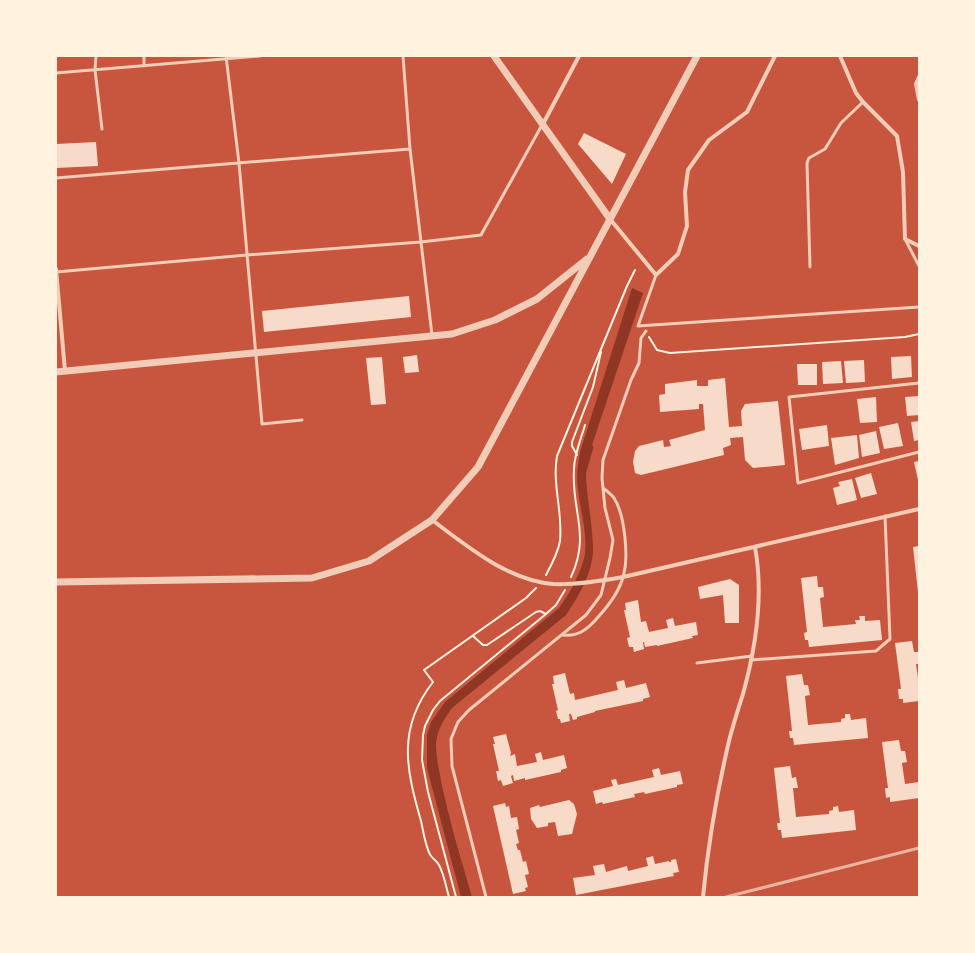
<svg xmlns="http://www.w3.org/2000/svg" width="975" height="953" font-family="Ubuntu,sans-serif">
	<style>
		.water { fill: #8f3625 }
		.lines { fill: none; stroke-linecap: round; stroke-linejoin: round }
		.stream { stroke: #8f3625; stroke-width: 3 }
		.building { fill: #f7dbc8 }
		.path { stroke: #fff3e0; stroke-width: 2 }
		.service { stroke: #f1ccb7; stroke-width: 3 }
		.minor { stroke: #f1ccb7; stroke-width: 4 }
		.tertiary { stroke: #f1ccb7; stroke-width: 7 }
		.rail { stroke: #e9b49f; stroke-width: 3 }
	</style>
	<rect width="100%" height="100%" fill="#c8553d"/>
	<path class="water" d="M632,288L643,293L586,463C585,491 592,518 593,547C594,570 579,596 566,615L452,708C444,719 437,730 436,744C436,757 439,769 441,781C449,820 461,859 472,897H461L427,768V735L431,722L445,702L559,608C569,595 579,576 584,559C589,539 580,509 578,489C576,476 578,464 580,452Z"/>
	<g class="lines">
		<path class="stream" d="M585,471L592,447"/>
	</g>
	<path class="building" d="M584,133L626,154L612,184L578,144Z
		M96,142L98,166L56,168V144Z
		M409,296L411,317L264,332L262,311Z
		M417,355L419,372L405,373L403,357Z
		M911,356L912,377L892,379L891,357Z
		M382,357L386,404L371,405L366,358Z
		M864,360L865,382L846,383L844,361Z
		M841,361L843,383L823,384L822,362Z
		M797,364H817V385H798Z
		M725,378L729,427L742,426L741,411L745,404L778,401L785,465L753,468L745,460L743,437L730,438L731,445L723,448L724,455L641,475L635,473L633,462L635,451L639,446L663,440L664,447L671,446L669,440L705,430L703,404H699V409L660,412L659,395L665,394V384L697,380V386H708V380Z
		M919,396V415L907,416L905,397Z
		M876,397L877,422L860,423L857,399Z
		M919,421V440L914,441L911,422Z
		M898,423L903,446L884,449L879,427Z
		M827,425L829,446L802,450L799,429Z
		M876,431L880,453L862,457L859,435Z
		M857,435L859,458L835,465L831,438Z
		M919,461V480H918L914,462Z
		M871,473L877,494L861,498L855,478Z
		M852,479L857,500L837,505L833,488L840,486L838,482Z
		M919,546V592H918L913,547Z
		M817,576L818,587H823L824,597L820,598L823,627L856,624L855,620H860L859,616H865V621L880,620L882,640L809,647L808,640H805L804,633L807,632L801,578Z
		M730,579L739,585V623H725L723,595L700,599L698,587Z
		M638,600L641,622L646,621L649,632L668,628L666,620L673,618L675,626L696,622L698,635L692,636L693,638L657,646V645L645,647L644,642H643L644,649L634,652L633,647H629L627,638L630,637L624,610H626L625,603Z
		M912,641L914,652H918L919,664H916L919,685V701L903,703V699H899L898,689H901L895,643Z
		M565,673L570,694L574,693L575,700L618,690L616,682L624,680L626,688L646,683L650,697L643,699V701L595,711V712L577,717V719L573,720L571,714H569L570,721L561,723L560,719H558L556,711L558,710L552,684H554L553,676Z
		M802,674L804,685H808L810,695L805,696L808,725L841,722V719L845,718V714H850L851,720L866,718L868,738L794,745L793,738H790L789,731H792L786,676Z
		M506,734L511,753L510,756L515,754L517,766L537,762L535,754L541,752L543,760L564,755L567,768L561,770V772L525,780V778L514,781L513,775L511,776L513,783L503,786L501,780L498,781L496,771H499L493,744H495L493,737Z
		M899,740L901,751H905L907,762L902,763L905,784L919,782V798L890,802V797L886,798L885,788H888L882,742Z
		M790,766L792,778L796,777L798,788H793L796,817L829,814V811L833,810V807L838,806L839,812L854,810L856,830L782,838L781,830H778L777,823H780L774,768Z
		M659,768L661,775L680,771L683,784L677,785V787L645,794L644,792L634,794L635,797L603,804L602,802L596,804L593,791L613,786L611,780L616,779L618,785L654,777L652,770Z
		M569,800L574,804L577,814L572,834L558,836L555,822L548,823V826L537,828L531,819L530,808L539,805L540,807Z
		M505,803L506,807L509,806L511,818L517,817L519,829L516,830L519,843L516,844L518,850H520L523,862L526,861L529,874L525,875L528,887L525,888L526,891L513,894L493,806Z
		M653,856L655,864L669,861V862H671V860L676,859L679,872L673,873L674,876L576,895L573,878L595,875L593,866L604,864L606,872L627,866L628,871L648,866L646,858Z"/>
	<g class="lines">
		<path class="path" d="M649,337L657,350L670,353L905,337L919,334
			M577,455L572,446V442L593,387L601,352
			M546,575C552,564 558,553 560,541C563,513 552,484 557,456L627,286L635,270
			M571,577C591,534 571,511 574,469C574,455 581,439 585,425
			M473,636L483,645H487L536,612L540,611L546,614
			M449,897C446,887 444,874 439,865C437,861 433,859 431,856C426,849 423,830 421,821C406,769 397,728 433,682L424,670L526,598L536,588
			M456,897L428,792L422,760L423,735L425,726L433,710L440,701L546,614L556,605L565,590"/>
		<path class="service" d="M96,56L95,70L102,129
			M226,56L239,163L262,424L302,420
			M403,56L410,149L432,335
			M144,66V56
			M56,73L260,56
			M56,178L410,149
			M905,239L919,266
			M810,267L807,163L809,158L825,149L841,123L863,102
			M56,272L247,255L421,242L481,235L542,125
			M656,275L638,326L919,307
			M919,383L789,397L798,483L919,452
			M563,635C579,637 589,628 599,616C609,605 619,592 623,577C629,558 625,515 614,498C611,494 607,491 603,488
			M751,660L876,651L890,639L885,516
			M697,663L752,656
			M486,897L452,766L451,739L458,722L469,710L586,615L601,595L610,558L613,540L605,508L602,478L603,460L631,380L639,363L641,338L646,331"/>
		<path class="minor" d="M840,56L856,93L863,102L897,136L903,172L905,239L919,246
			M919,77L916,84L919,100
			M543,124L579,56
			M610,219L656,275L678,254L687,226L685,192L688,170L709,140L747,112L775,56
			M56,269L65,371
			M432,520C467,546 507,580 553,584C575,585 601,581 623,577L919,509
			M703,897C708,845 717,792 729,741C733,725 738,710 743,694C756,647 764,596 755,547"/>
		<path class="tertiary" d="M494,56L610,219
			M56,372L452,334L495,320L537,299L587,259
			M56,582L312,578L369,561L432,520L478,467L697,56"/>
		<path class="rail" d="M726,897L919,848"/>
	</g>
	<rect width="975" height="953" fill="none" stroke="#fff3e0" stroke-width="114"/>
</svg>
